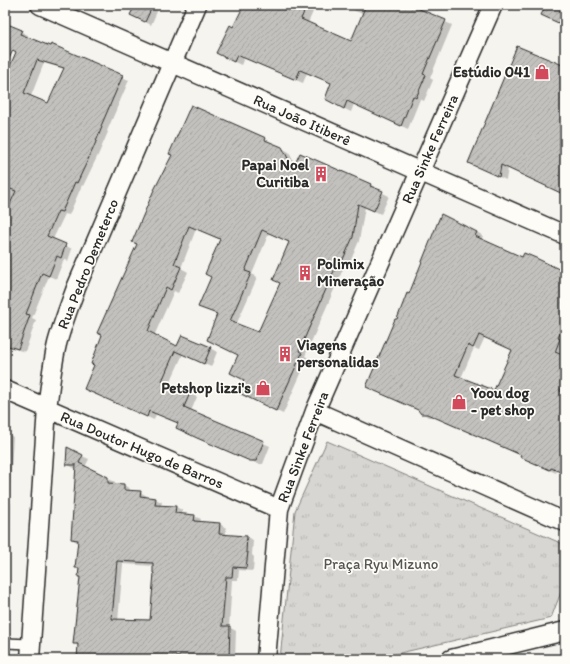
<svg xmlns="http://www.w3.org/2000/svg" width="570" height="664" font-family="Itim,sans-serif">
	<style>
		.grass { fill: url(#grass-tufts); stroke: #81807e }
		.shadow { fill: #0003; fill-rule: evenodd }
		.building { fill: url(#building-hatch); stroke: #2b2b2b; fill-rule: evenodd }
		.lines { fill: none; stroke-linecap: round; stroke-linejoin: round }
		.lane-casing { stroke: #2b2b2b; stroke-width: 12 }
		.street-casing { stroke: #2b2b2b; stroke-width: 21 }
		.lane { stroke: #fdfcf7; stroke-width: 9 }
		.street { stroke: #fdfcf7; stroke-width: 18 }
		.labels { text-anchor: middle; stroke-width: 3.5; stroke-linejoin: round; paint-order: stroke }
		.poi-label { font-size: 15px; font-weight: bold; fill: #2b2b2b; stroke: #fdfcf7; text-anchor: end }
		.street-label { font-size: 15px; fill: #2b2b2b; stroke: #fdfcf7 }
		.park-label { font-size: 15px; fill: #565655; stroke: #fdfcf7 }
	</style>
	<defs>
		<pattern id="grass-tufts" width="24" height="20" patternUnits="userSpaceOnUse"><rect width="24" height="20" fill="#d7d6d2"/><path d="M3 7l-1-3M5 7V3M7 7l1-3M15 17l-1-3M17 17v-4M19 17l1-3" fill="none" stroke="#b9b8b4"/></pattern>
		<pattern id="building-hatch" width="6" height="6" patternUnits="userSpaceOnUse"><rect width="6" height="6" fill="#c2c1be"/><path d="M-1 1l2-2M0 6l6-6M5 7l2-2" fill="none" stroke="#a7a6a3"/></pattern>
	</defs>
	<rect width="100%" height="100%" fill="#f5f4ef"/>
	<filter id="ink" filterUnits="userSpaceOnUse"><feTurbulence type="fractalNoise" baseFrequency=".025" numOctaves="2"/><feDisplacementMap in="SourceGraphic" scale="8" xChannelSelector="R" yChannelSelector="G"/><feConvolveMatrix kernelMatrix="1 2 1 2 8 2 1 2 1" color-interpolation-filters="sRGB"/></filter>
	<g filter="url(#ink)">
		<path class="grass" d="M327,441L565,545V582L551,618L374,659H280L295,511Z"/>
		<path class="shadow" d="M135,5H160L151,25L138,18Z
			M245,5H316L308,23L352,42L363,14L355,11L346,5H408L452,25L430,78L433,80L424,101L420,99L408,129L354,104L351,112L333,103L332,83L307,73L303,83L244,58L241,65L224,57L234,28Z
			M5,24L28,35L27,38L129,80L107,131L108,132L99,153L83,186L82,185L69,215L65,214L53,239L72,249L68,261L64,259L56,279L49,276L32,318L36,320L25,352L5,346V81L17,52L5,47ZM44,63L65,69L48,104L31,96Z
			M565,67V195L508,168L506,180L469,163Z
			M265,139L289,152L295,165L301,154L371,185L378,189L377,190L389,196L381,214L365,207L359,241L347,269L344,267L305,356L308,358L283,414L240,393L245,380L239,355L218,315L199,307L212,277L221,240L196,229L181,268L188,272L178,293L174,291L154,336L177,348H210L217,352L211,367L183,354L169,385L197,397L191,411L270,446L263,464H258L205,441L179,424L156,414L154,420L85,389L95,365L138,245L133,242ZM269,233L290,243L281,283L259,334L236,325L257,278L252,274Z
			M477,232L483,236L481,240L522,258L561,271L562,270L565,271V474L557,470L556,473L527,460L521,457L522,456L434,417H428L419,410L367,387L409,295ZM485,337L513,350L494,391L461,378L474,348L479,350Z
			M5,432L13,437L9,502L11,503L10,537H5Z
			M82,456L89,459L85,467L115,482L114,484L124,485L130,489V491L140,492L147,496V498L155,499L162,502L161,506L176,507L182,510V515L194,516L201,519L200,523L220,524L226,528V535L247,537L253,540L252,555L254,557L253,571L239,570L238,580H232L229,627L236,631L235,659H78L79,646L74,643L81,577L80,570L76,568L78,543L72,539L77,468H74L67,464ZM123,564L154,566L155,573L151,621H118Z
			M5,577L8,578L5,617Z"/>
		<path class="building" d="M135,5H153L145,22L130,15Z
			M244,5H307L301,19L351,41L366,5H410L446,20L423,74L426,75L416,98L413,96L401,126L347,101L344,109L325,99L331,83L300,70L296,80L237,55L234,62L216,53L230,25L233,27Z
			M546,5H565V26L541,15Z
			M5,23L22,30L20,34L50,46L51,44L123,75L101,126L102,127L93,149L77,183L75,182L62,212L58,211L47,236L66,244L61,258L57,256L49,276L42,273L26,314L30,315L18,349L5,345V215L16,191L5,187V78L16,52L13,50L5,67ZM37,60L64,68L48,103L24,93Z
			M517,46L565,66V195L501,165L499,177L468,163Z
			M191,105L266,138L265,140L282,147L293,168L300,153L371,184L370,186L383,191L374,211L358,204L353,237L340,266L337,264L299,351L302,353L276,411L239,393L244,380L230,373L238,355L207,340L217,314L198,307L211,277L205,274L220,239L189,226L174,264L181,267L171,290L166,287L148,331L177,346L182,335L211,347L204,364L175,351L162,381L190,393L184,407L264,441L256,461H250L197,438L176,428L178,423L149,411L147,417L84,389L94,365L91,364L102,335L97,333L137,244L132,242L153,192L172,155L169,154ZM262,230L289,242L273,280L280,283L258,332L230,321L251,273L245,271Z
			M441,214L477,232L475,236L522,257L524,253L536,258L565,272V323L558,338L560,339L555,352L565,356V379L560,391L565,394V474L551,468L550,470L520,457L521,455L427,414H421L418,410L366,387L395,319H397L407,293L409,294ZM479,335L512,350L494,390L455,375L468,345L473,348Z
			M67,447L83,455L79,463L108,477V483L124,484V490L141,491L140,496L156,498L155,505L176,506L175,513L195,515L194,521L220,523L219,534L247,536L246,552H248L246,568L233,567L232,577H226L222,626H230L229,659L149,656L148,659H77L78,644H73L80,577H78L79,568H75L78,540L71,539L76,465H66ZM117,561L153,563V573H154L150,620L112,619Z"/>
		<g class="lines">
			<g class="lane-casing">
				<path id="lane" d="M5,643L31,644"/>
			</g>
			<g class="street-casing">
				<path id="street" d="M40,5L565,235
					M5,390L279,509
					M315,411L565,522
					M30,659L47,408C50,387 52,365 57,344C62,325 69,307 76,288L197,5
					M266,659L279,509L315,411L493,5
					M451,659L565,631"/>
			</g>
			<use href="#lane" class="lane"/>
			<use href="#street" class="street"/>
		</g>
	</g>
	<defs>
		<g id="shop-bare" transform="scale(1.2)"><path d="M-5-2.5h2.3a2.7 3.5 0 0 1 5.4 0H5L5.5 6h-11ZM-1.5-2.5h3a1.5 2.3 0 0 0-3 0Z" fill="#d1495b" stroke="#fdfcf7" stroke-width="2.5" paint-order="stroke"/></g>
		<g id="building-bare" transform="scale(1.2)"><path d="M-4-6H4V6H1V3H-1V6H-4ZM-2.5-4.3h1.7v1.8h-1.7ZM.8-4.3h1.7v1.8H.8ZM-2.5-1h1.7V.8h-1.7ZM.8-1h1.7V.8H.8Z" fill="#d1495b" stroke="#fdfcf7" stroke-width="2.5" paint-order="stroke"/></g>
	</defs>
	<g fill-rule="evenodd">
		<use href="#shop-bare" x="542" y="72"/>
		<use href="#building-bare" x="321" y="174"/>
		<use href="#building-bare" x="305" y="273"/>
		<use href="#building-bare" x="285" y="354"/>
		<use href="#shop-bare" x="263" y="388"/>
		<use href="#shop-bare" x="459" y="402"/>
	</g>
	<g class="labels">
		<g class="poi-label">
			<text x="530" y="77">Estúdio 041</text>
			<text x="309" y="170">Papai Noel<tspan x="309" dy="17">Curitiba</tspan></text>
			<text x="317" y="269" text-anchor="start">Polimix<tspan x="317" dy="17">Mineração</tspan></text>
			<text x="297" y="350" text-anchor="start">Viagens<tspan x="297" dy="17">personalidas</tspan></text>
			<text x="251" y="393">Petshop lizzi's</text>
			<text x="471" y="398" text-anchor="start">Yoou dog<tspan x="471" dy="17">- pet shop</tspan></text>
		</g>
		<g class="street-label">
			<text transform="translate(302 120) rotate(24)" y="5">Rua João Itiberê</text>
			<text transform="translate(430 149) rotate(-66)" y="5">Rua Sinke Ferreira</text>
			<text transform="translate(88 264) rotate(-68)" y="5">Rua Pedro Demeterco</text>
			<text transform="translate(303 447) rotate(-69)" y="5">Rua Sinke Ferreira</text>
			<text transform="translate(142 450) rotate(23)" y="5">Rua Doutor Hugo de Barros</text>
		</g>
		<g class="park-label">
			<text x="381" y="569">Praça Ryu Mizuno</text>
		</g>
	</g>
	<rect width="570" height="664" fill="none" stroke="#fdfcf7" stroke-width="20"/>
	<rect x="10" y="10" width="550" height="644" fill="none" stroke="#2b2b2b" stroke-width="1.5" filter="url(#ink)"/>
</svg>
